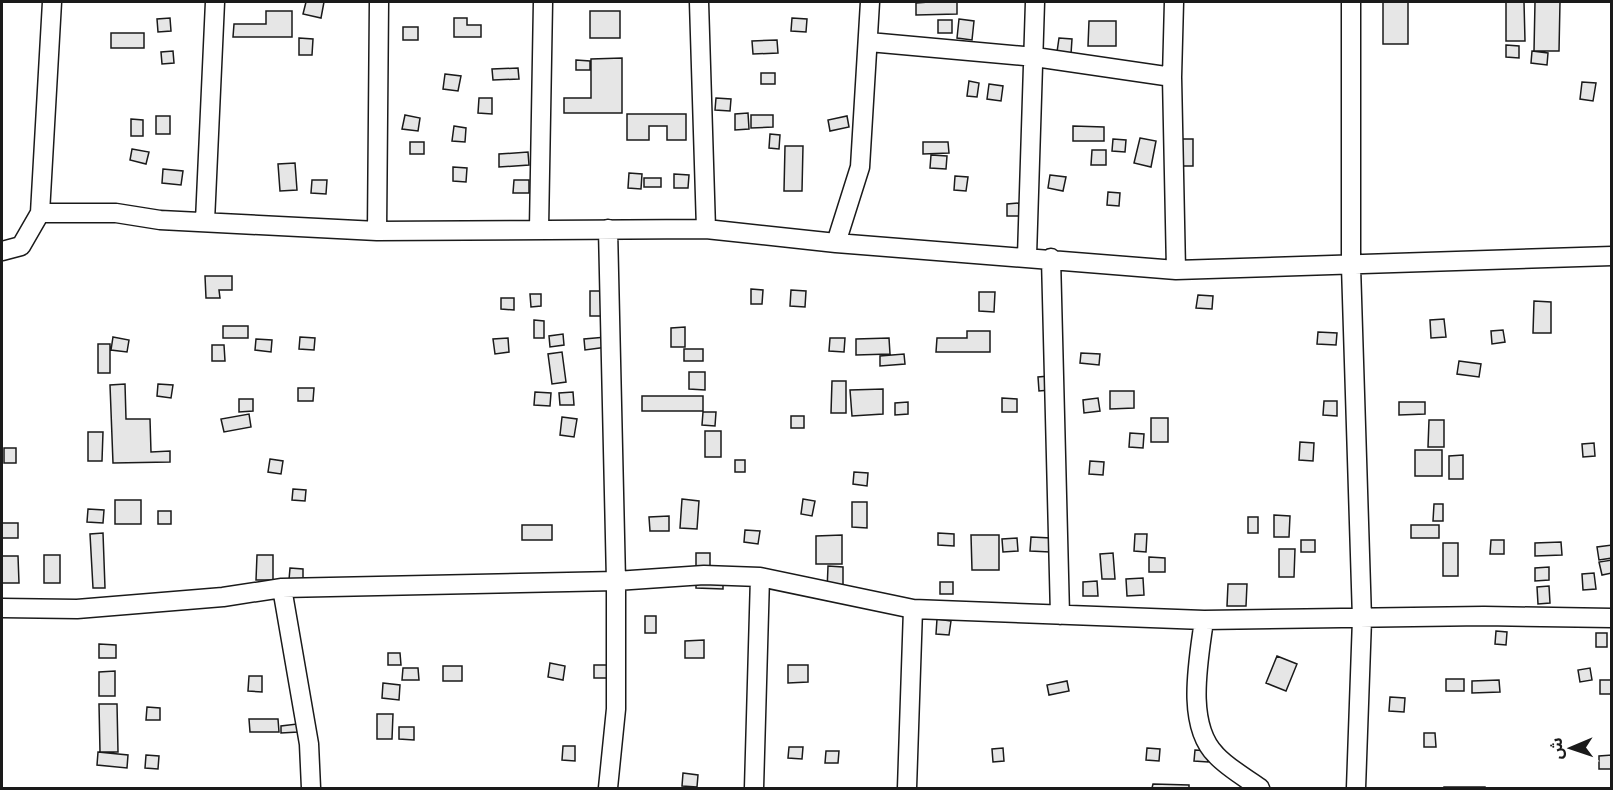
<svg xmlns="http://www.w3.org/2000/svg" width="1613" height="790" font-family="Figtree,'Noto Sans Arabic',sans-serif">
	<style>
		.building { fill: #e6e6e6; stroke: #1a1a1a; stroke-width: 1.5 }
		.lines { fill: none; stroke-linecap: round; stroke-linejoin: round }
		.minor-casing { stroke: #1a1a1a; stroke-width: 21 }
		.minor { stroke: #fff; stroke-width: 18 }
	</style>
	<rect width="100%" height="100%" fill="#fff"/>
	<path class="building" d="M306,2H324L321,18L303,14Z
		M929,2H957V14L916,15V3Z
		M1383,2H1408V44H1383Z
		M1506,2H1524L1525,41H1506Z
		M1535,2H1560L1559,51H1534Z
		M266,11H292V37H233L234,24H266Z
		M590,11H620V38H590Z
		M170,18L171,31L158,32L157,19Z
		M454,18H467V25H481V37H454Z
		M792,18L807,19L806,32L791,31Z
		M959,19L974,21L972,40L957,38Z
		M938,20H952V33H938Z
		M1089,21H1116V46H1088Z
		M403,27H418V40H403Z
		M111,33H144V48H111Z
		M299,38L313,39L312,55H299Z
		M1059,38L1072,39L1071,54L1057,52Z
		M777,40L778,53L753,54L752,41Z
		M1506,45L1519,46V58L1506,57Z
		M173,51L174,63L162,64L161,52Z
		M1532,51L1548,53L1547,65L1531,63Z
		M622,58V113H564V98H591V59Z
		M576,60L590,61V70H576Z
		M518,68L519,79L493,80L492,69Z
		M761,73H775V84H761Z
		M445,74L461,76L458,91L443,89Z
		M969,81L979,83L977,97L967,96Z
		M1582,82L1596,83L1593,101L1580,99Z
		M989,84L1003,86L1001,101L987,99Z
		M479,98H492V114L478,113Z
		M716,98L731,99L730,111L715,110Z
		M748,113L749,129L735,130V114Z
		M627,114H686V140H667V126H649V140H627Z
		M405,115L420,118L418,131L402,129Z
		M751,115H773V127L751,128Z
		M156,116H170V134H156Z
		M847,116L849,127L830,131L828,120Z
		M131,119L143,120V136H131Z
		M454,126L466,128L465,142L452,141Z
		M1073,126L1104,127V141H1073Z
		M770,134L780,135L779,149L769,148Z
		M1140,138L1156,141L1151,167L1134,163Z
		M1113,139L1126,140L1125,152L1112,151Z
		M1167,139H1193V166H1167Z
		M410,142H424V154H410Z
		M923,142H948L949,153L923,154Z
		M785,146H803L802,191H784Z
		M132,149L149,152L146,164L130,160Z
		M1092,150H1106V165H1091Z
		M528,152L529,165L499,167V154Z
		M931,155L947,156L946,169L930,168Z
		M295,163L297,190L280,191L278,164Z
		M453,167L467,168L466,182L453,181Z
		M163,169L183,171L181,185L162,183Z
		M629,173L642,174L641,189L628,188Z
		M674,174L689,175L688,188H674Z
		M1050,175L1066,177L1063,191L1048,188Z
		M955,176L968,177L966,191L954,190Z
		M644,178H661V187H644Z
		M312,180H327L326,194L311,193Z
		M514,180H529V193H513Z
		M1108,192L1120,193L1119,206L1107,205Z
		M1019,203V216H1007V204Z
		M205,276H232V290H219L220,298H206Z
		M751,289L763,290L762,304H751Z
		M791,290L806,291L805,307L790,306Z
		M590,291H606V316H590Z
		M979,292H995L994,312L979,311Z
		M530,294H541V306L531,307Z
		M1198,295L1213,296L1212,309L1196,308Z
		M501,298H514V310L501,309Z
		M1534,301L1551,302V333H1533Z
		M1444,319L1446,337L1431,338L1430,320Z
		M534,320L544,321V338H534Z
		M223,326H248V338H223Z
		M685,327V347H671V328Z
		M1503,330L1505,342L1492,344L1491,331Z
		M967,331H990V352H936L937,338H967Z
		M1318,332L1337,333L1336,345L1317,344Z
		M563,334L564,345L550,347L549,336Z
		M113,337L129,340L127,352L111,350Z
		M300,337L315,338L314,350L299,349Z
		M606,337L607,347L585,350L584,339Z
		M508,338L509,352L495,354L493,339Z
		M830,338H845L844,352L829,351Z
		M889,338L890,354L856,355V339Z
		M256,339L272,340L271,352L255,350Z
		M98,344H110V373H98Z
		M212,345H224L225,361H212Z
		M684,349H703V361H684Z
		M562,352L566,382L552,384L548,354Z
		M1081,353L1100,354L1099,365L1080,363Z
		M904,354L905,364L880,366V356Z
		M1459,361L1481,364L1479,377L1457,374Z
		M689,372H705V390L689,389Z
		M1049,376L1050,390L1039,391L1038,377Z
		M832,381H846V413H831Z
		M125,384L126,419H150L151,452L170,451V462L113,463L110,385Z
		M158,384L173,385L171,398L157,396Z
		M298,388H314L313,401H298Z
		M883,389V414L852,416L850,390Z
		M1110,391H1134V408L1110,409Z
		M535,392L551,393L550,406L534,405Z
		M573,392L574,405H560L559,393Z
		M642,396H703V411H642Z
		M1002,398L1017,399V412H1002Z
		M1098,398L1100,411L1084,413L1083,400Z
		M239,399H253V411L239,412Z
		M1324,401H1337V416L1323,415Z
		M908,402V414L895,415V403Z
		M1399,402H1425V414L1399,415Z
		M703,412H716L715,426L702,425Z
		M249,414L251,427L224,432L221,419Z
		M791,416H804V428H791Z
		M562,417L577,419L574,437L560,435Z
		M1151,418H1168V442H1151Z
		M1429,420H1444V447H1428Z
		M705,431H721V457H705Z
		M88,432H103L102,461H88Z
		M1130,433L1144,434L1143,448L1129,447Z
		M1300,442L1314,443L1313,461L1299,460Z
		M1594,443L1595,456L1583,457L1582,444Z
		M4,448H16V463H4Z
		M1415,450H1442V476H1415Z
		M1463,455V479H1449V456Z
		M270,459L283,461L281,474L268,472Z
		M735,460H745V472H735Z
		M1090,461L1104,462L1103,475L1089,474Z
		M854,472L868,473L867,486L853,484Z
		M293,489L306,490L305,501L292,500Z
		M682,499L699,501L697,529L680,528Z
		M803,499L815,501L812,516L801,514Z
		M115,500H141V524H115Z
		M852,502H867V528L852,527Z
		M1434,504H1443V521H1433Z
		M88,509L104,510L103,523L87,522Z
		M158,511H171V524H158Z
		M1274,515L1290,516L1289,537H1274Z
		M669,516V531H650L649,517Z
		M1248,517H1258V533H1248Z
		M2,523H18V538H2Z
		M522,525H552V540H522Z
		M1411,525H1439V538H1411Z
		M745,530L760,531L758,544L744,542Z
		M103,533L105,588H93L90,534Z
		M938,533L954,534V546L938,545Z
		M1135,534H1147L1146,552L1134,551Z
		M842,535V564H816V536Z
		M971,535H999V570H972Z
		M1031,537L1051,538L1050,552L1030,551Z
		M1017,538L1018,551L1003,552L1002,539Z
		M1301,540H1315V552H1301Z
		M1491,540H1504V554H1490Z
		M1561,542L1562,555L1535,556V543Z
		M1443,543H1458V576H1443Z
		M1612,545V558L1599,560L1597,547Z
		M1279,549H1295L1294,577H1279Z
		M696,553H710V574L723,575V589L696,588Z
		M1113,553L1115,579H1102L1100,554Z
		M44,555H60V583H44Z
		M257,555H273V580H256Z
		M2,556H18L19,583H2Z
		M1149,557L1165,558V572H1149Z
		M1612,560V573L1602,575L1599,562Z
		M828,566L843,567V592L827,591Z
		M1549,567V580L1535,581V568Z
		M290,568L303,569V580H289Z
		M1594,573L1596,589L1583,590L1582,574Z
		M1143,578L1144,595L1127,596L1126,579Z
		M1097,581L1098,596H1083V582Z
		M940,582H953V594H940Z
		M1228,584H1247L1246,606H1227Z
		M1549,586L1550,603L1538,604L1537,587Z
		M645,616H656V633H645Z
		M937,619L951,621L949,635L936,634Z
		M1496,631L1507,632L1506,645L1495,644Z
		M1596,633H1607V647H1596Z
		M704,640V658H685V641Z
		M99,644L116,645V658H99Z
		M388,653H400L401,665H388Z
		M1277,656L1297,664L1286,691L1266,683Z
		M550,663L565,666L563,680L548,677Z
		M594,665H608L607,678H594Z
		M788,665H808V682L788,683Z
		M443,666H462V681H443Z
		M403,668H418L419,680H402Z
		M1590,668L1592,680L1580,682L1578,670Z
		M115,671V696H99V672Z
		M249,676H262V692L248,691Z
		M1446,679H1464V691H1446Z
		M1499,680L1500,692L1472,693V681Z
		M1600,680H1612V694H1600Z
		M1067,681L1069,691L1049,695L1047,685Z
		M383,683L400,685L399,700L382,698Z
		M1390,697L1405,698L1404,712L1389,711Z
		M99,704H117L118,752H100Z
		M147,707L160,708V720H146Z
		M377,714H393L392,739H377Z
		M249,719H278L279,732H250Z
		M297,724L298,732L281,733V726Z
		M399,727H414V740L399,739Z
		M1424,733H1435L1436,747H1424Z
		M563,746H575V761L562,760Z
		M789,747H803L802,759L788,758Z
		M1003,748L1004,761L993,762L992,749Z
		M1147,748L1160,749L1159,761L1146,760Z
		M1195,750L1208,751V762L1194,761Z
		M826,751H839L838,763H825Z
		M98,752L128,755L127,768L97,765Z
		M146,755L159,756L158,769L145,768Z
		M1612,755V769H1599V756Z
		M683,773L698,775L697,787L682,786Z
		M1153,784L1189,785V788H1152Z
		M1444,787H1485V788H1444Z"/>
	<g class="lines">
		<g class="minor-casing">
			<path id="minor" d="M699,2L706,229
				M1174,2L1172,77L1176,270
				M1351,2V266L1362,619L1356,788
				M869,42L1035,57L1172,77
				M40,213H116L160,220L377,231L706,229L836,243L1176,270L1612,256
				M205,221L215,2
				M539,228L543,2
				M608,229L616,581V709L608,788
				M377,231L379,2
				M836,243L860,167L870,2
				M2,251L21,246L40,213L52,2
				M1027,256L1035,2
				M1051,258L1060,615
				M282,588L309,744L311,788
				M2,608L77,609L223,597L282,588L616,581L704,575L760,577L913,609L1204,620L1484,616L1612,618
				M1204,620C1199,659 1185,724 1216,755C1228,768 1246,778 1260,788
				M754,788L760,577
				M907,788L913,609"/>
		</g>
		<use href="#minor" class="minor"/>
	</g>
	<rect width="1613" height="790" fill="none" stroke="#1a1a1a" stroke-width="6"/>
	<g transform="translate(1571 748) rotate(268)" stroke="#ffffff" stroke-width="4.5" paint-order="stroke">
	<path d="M0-4.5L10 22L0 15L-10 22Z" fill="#1a1a1a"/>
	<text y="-9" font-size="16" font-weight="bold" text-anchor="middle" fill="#1a1a1a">ش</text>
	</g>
</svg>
